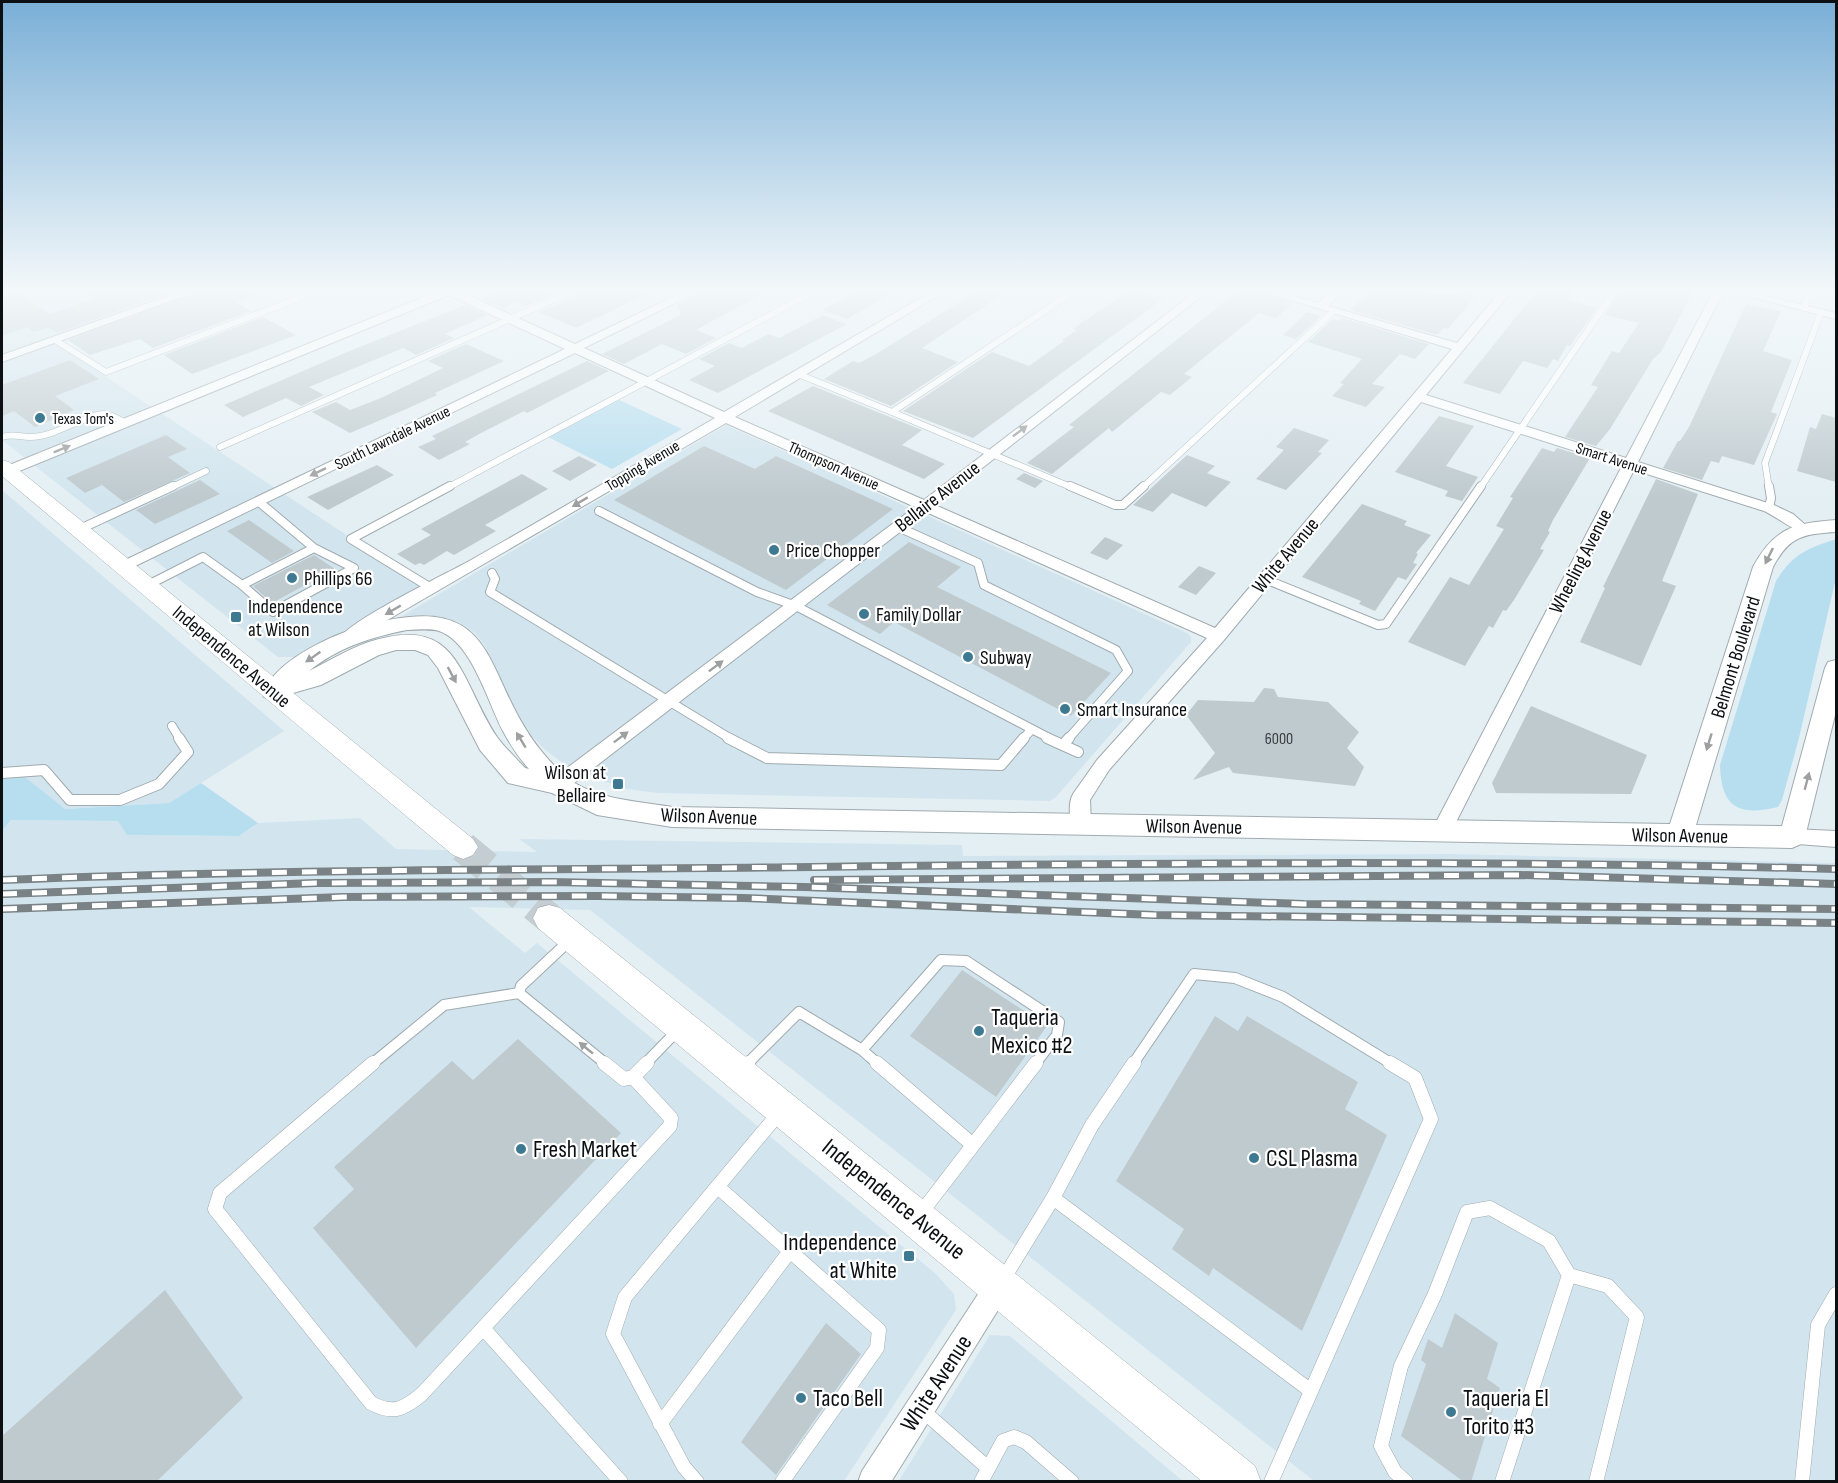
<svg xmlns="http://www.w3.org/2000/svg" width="1838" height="1483" font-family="'Sofia Sans Condensed',sans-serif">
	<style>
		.built { fill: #d2e5ee }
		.green { fill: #b7deef }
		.building { fill: #bfcace }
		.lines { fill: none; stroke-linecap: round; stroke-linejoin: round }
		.primary-tunnel { stroke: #c4ced2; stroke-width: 31; stroke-dasharray: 31 15; stroke-linecap: butt }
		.lane-far3-casing { stroke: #a0abaf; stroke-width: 7 }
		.lane-far2-casing { stroke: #a0abaf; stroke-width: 10 }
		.lane-far1-casing { stroke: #a0abaf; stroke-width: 12 }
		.lane-casing { stroke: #a0abaf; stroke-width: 15 }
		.street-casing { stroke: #a0abaf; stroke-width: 2 }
		.secondary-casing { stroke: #a0abaf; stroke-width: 2 }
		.primary-casing { stroke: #a0abaf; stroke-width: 1 }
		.lane-far3 { stroke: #fff; stroke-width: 6 }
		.lane-far2 { stroke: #fff; stroke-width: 8 }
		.lane-far1 { stroke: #fff; stroke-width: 10 }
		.lane { stroke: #fff; stroke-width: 14 }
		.street { fill: #fff; fill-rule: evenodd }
		.secondary { fill: #fff; fill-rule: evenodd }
		.primary { fill: #fff; fill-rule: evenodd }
		.rail-casing { stroke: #7a8285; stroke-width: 8 }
		.rail { stroke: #fff; stroke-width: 5; stroke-dasharray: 15; stroke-linecap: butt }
		.oneway { fill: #9e9fa0 }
		.poi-dot { fill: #3d7991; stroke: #fff; stroke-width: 2 }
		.labels { text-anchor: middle; stroke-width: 4.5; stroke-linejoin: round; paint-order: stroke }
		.far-poi-label { font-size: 16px; fill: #0c1012; stroke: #fff; text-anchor: start }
		.far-street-label { font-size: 16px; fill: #0c1012; stroke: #fff }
		.number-label { font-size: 16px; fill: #393e41 }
		.street-label { font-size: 20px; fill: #0c1012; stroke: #fff }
		.poi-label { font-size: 20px; fill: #0c1012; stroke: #fff; text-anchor: start }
		.near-poi-label { font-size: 24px; fill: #0c1012; stroke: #fff; text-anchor: start }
		.near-street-label { font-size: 24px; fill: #0c1012; stroke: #fff }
	</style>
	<rect width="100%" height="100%" fill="#e4eff4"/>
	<path class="built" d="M2,292H69L117,322L56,344L348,536V541L418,584L419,587L299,657H278L2,440Z
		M726,425L1187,633L1191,637V642L1056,797L1050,801L657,793L627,789L603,781L560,761L543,748L526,730L484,644L475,633L460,623L447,618L425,615L402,616Z
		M2,490L284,731L169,803L64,809L25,777L2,779Z
		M360,818L396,849L537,852L519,839L962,845L963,856L1452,854L1836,863V1481H1314L590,910L469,907L525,953L537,943L936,1274L954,1294L956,1310L844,1481L2,1482V831L11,820L119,821L128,835L239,836L258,823Z
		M990,1335L1010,1336L1183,1481L898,1482Z"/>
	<path class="green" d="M617,399L682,429L612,469L548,437Z
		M1836,539V578L1799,738L1782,800L1778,807C1737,817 1721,806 1720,765L1776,581C1793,554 1806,549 1836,539Z
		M25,777L65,809L169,803L201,783L258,823L239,836L127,835L118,821L11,820L2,831V779Z"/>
	<path class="building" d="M81,292H172L57,333L48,327L34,332L27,327L2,336V298L17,293L50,314L93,299Z
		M197,292H257L258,294L236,302L251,311L153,348L140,339L90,355L68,340Z
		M495,292H558L526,306L517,302L502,308L481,299Z
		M576,292H651L576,328L539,312L573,297Z
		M699,292H766L696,330L716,338L686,354L662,344L624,364L602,354L681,315L677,305Z
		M855,292H894L847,319L823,310Z
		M976,292H1006L922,348L958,362L891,406L824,379L853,361L859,363L876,354Z
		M1127,292H1143L1164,298L973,438L903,411L992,352L1029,366L1064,341L1062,340L1077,330L1074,329L1077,326Z
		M1237,292H1262L1293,303L1276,318L1259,313L1184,374L1192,377L1170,395L1161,392L1112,432L1109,428L1052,474L1027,463L1074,427L1069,425Z
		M1369,292L1451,294L1479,292L1448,329L1444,328L1437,335L1350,310Z
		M1536,292H1573L1567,300L1597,308L1570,346L1567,345L1558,361L1553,359L1547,368L1523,361L1500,394L1463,383Z
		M1619,292H1693L1661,352L1653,359L1610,429L1596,446L1565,437L1598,387L1591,385L1612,351L1619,353L1639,323L1605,315Z
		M1746,304L1781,311L1763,351L1792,360L1771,412L1777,414L1754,465L1722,456L1719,463L1711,461L1702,480L1663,468L1678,441H1680L1689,427Z
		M465,305L487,315L445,334L454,338L416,355L403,348L309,387L324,395L301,406L286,398L243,417L224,405L352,350Z
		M1307,312L1321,316L1296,339L1283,335Z
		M823,315L847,324L718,393L689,380L715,366L699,359L729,343L742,348L768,334L779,338Z
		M263,317L296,335L192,374L164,355Z
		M1342,318L1429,344L1415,359L1400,354L1372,384L1385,387L1366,407L1332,396L1344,384L1340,383L1362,359L1308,342L1333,319L1339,321Z
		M466,344L504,361L435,393L437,395L404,410L350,433L312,412L336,402L350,410L381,398L443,368L428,361Z
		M70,360L99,379L55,396L74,410L35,427L14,411L2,416V385Z
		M587,361L609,371L527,413L524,411L481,433L465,442L470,444L439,460L418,447L436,439L432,436Z
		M813,386L922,430L902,445L945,464L924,479L768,411Z
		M1822,414L1836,418V482L1797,471L1810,427L1816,429Z
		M1439,416L1474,426L1446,466L1478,477L1462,501L1445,496L1448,491L1395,472Z
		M1294,428L1329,440L1318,452L1322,453L1286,490L1256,479L1284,450L1276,447Z
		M166,435L187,449L168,457L190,473L124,502L102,485L85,493L66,478Z
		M704,446L755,469L776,456L893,509L786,590L614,500Z
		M1542,448L1554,452L1557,448L1590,458L1553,520L1548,531L1550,532L1540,549L1544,550L1514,600L1506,611L1503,610L1493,628L1489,626L1465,666L1408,642L1450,577L1469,585L1504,529L1496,526L1513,498L1510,497Z
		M1187,455L1215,466L1207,473L1231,482L1206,507L1172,493L1153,512L1133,505Z
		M579,456L597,465L570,481L552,471Z
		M377,465L394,475L328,510L307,497Z
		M1024,473L1043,481L1035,488L1016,479Z
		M522,474L548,489L485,525L496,531L454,555L447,551L424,565L420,563L415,565L397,554L431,535L421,529Z
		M1656,479L1698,494L1662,581L1676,586L1641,666L1580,642L1605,588L1603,587Z
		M200,480L220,494L155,524L136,510Z
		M1362,504L1407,521L1404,525L1431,535L1416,553L1418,554L1413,563L1417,564L1406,580L1398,577L1375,611L1359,604L1361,601L1302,577Z
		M249,520L294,551L272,563L227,531Z
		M1105,537L1123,545L1107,560L1090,553Z
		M909,542L961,567L937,587L1111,673L1071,716L894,622L880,634L827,605Z
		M314,555L335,569L272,603L253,586Z
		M1199,566L1216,573L1196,595L1178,587Z
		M1264,688L1274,689L1278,697L1328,702L1359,732L1347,748L1364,767L1355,786L1233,773L1229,767L1193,780L1215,753L1186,715L1198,700L1254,702Z
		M1531,706L1647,755L1631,794L1496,793L1492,783Z
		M962,970L1047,1026L996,1097L910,1036Z
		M1215,1016L1238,1031L1247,1016L1358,1082L1345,1109L1387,1135L1302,1331L1213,1268L1209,1276L1172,1249L1184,1229L1116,1181Z
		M518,1039L621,1133L416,1348L313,1228L354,1189L334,1167L452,1061L473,1080Z
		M165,1290L243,1398L156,1482H2V1436Z
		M1455,1313L1498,1343L1487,1379L1500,1388L1471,1482H1464L1401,1436L1426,1364L1421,1360L1428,1339L1442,1348Z
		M826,1323L861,1354L776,1475L741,1442Z"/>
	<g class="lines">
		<path class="primary-tunnel" d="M463,847L549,918"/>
		<g class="lane-far3-casing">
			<path id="lane-far3" d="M1073,292L892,412L1073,488
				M1804,308L1809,292
				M55,340L106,372L315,292
				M798,374L892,412
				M2,437C13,433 19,437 30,437C56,437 81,416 103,414C112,414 118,419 125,423
				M220,447L571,292
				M170,488L206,471
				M447,488L813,292
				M1142,488L1334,311
				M1480,488L1614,292
				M1769,488L1765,463L1821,312"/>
		</g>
		<g class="lane-far2-casing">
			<path id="lane-far2" d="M1070,486L1115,505H1123L1144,486
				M1769,486L1771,498L1769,508
				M258,501L314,548
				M599,511L757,592L796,606L1051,739
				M898,527L978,563L984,585L1116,650L1128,671L1068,739
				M80,529L173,486
				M314,548L354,568L273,612L242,585Z
				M492,573L495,579L490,592L731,739
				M1265,579L1378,625L1386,624L1481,486
				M148,585L203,557L242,585
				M431,588L351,539L450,486
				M172,726L180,739
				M1023,739L1031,730"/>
		</g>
		<g class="lane-far1-casing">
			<path id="lane-far1" d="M728,738L767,758L1001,765L1024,738
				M1047,738L1078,752
				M1063,745L1069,738
				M2,773L44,770L70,800H120L159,784L188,752L179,738
				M519,993L521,986L569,941
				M862,1050L878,1064
				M372,1064L444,1005L519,993L606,1064
				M645,1064L677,1031
				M747,1064L799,1012L862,1050L941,960L966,961L1059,1022L1057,1035L1035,1064
				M1133,1064L1194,974L1235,978L1283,997L1392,1064"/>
		</g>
		<g class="lane-casing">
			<path id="lane" d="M373,1063L220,1193L215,1209L371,1403C393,1415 404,1409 422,1394L670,1126L671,1118L633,1077
				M604,1063L624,1079L633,1077
				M877,1063L973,1145
				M742,1069L748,1063
				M633,1077L647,1063
				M718,1187L879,1330L877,1348L782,1482
				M1053,1198L1311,1391
				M921,1213L1036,1063
				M1569,1275L1608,1286L1637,1317L1596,1482
				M1004,1278L1053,1198L1092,1125L1134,1063
				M483,1328L621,1482
				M922,1410L988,1468
				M660,1424L790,1251
				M697,1482L684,1467L613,1334L625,1297L779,1113
				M981,1482L1003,1441L1014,1437L1026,1442L1072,1482
				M1271,1482L1431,1119L1415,1078L1390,1063
				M1406,1482L1395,1472L1381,1446L1401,1366L1435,1294L1467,1212L1490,1208L1549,1241L1569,1275L1502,1482
				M1802,1482L1818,1325L1836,1294"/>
		</g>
		<g class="street-casing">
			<path id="street" d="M179,292H195L2,362V355Z
				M436,292H461L575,344L683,292H697L584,348L724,412L931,292H944L735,417L924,500L1195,292H1207L935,505L1215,628L1452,349L1264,292H1281L1318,303L1330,292H1342L1328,306L1457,343L1500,292H1511L1426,395L1626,458L1713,292H1723L1638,462L1774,505L1793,514L1809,528L1802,532C1793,530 1775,516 1764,511L1634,470L1449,836L1442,838L1435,836L1432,830L1622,466L1421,402L1224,640L1109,770L1090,800L1091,824L1088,829L1081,832L1074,829C1069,820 1068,803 1073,794L1097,760L1207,638L926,512L565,790L558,792L551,790L549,785L551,780L915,507L726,423L372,629L353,643H341L339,639C350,620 446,574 471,560C553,514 634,465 715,418L575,353L129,569H119L116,566L119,563L565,349L449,295L12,474L2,473V468Z
				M1732,292H1751L1836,313V319Z
				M1792,829L1836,831V847L1785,843L1782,837L1785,831Z
				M999,1272L1008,1276L1012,1285L1008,1294L891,1482H858L862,1471L990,1276Z"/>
		</g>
		<g class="secondary-casing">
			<path id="secondary" d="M1836,520V532C1804,534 1789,536 1773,567L1696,825L1782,826L1825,668L1828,662L1836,660V711L1805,837L1801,844L1792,848L672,827L597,815L552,793L508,783L480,750L438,668L428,655L415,650H396L379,655L321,685L272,699L264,697L261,691L264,685L268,684C283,658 332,635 360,627C510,584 476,679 548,759C554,765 560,773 567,778C597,800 637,801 672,807L1670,824L1753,567C1774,528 1794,523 1836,520ZM407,630C417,630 429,628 439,631C472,642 488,703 503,731C510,744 518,757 529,769L525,768C516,758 505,748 497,737C458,678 460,611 366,643C347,650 327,662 309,671C337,648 371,637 407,630Z"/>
		</g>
		<g class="primary-casing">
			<path id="primary" d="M2,460L9,462L473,839L478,847L473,855L463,859L453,855C302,730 153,602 2,476Z
				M549,905L560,908L1255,1466L1261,1482H1203L538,928L533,918L538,908Z"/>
		</g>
		<use href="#lane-far3" class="lane-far3"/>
		<use href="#lane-far2" class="lane-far2"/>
		<use href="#lane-far1" class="lane-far1"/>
		<use href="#lane" class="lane"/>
		<use href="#street" class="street"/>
		<use href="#secondary" class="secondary"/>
		<use href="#primary" class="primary"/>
		<g class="rail-casing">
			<path id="rail" d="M2,880C272,869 543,870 813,867C1154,863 1495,860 1836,869
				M814,880L1520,875L1836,884
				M2,894L316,883L551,882L804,887L1304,904L1836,909
				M2,909L343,897L599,896L743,898L1154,915L1836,923"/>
		</g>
		<use href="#rail" class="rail"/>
	</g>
	<defs><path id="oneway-solid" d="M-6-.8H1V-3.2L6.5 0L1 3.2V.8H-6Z" transform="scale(1.5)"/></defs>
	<g class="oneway">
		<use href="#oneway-solid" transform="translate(1020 431) rotate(-37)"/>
		<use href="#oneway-solid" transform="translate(62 449) rotate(-22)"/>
		<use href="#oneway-solid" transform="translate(318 472) rotate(154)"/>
		<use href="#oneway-solid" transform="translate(580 502) rotate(149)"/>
		<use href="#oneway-solid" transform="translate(1769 556) rotate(116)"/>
		<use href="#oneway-solid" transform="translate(393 610) rotate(150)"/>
		<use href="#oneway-solid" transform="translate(313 657) rotate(145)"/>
		<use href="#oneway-solid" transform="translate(716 666) rotate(-37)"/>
		<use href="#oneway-solid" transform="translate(452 675) rotate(62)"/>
		<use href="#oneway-solid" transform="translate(621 737) rotate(-37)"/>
		<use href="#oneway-solid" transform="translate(521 740) rotate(-121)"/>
		<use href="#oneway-solid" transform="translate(1709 742) rotate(107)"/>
		<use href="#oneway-solid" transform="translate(1807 781) rotate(-75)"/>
		<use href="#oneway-solid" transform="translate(586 1048) rotate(-141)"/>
	</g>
	<linearGradient id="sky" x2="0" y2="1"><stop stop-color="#7aafd7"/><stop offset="0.58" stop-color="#f3f8fa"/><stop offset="1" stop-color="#f3f8fa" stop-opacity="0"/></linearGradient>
	<rect width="1838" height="500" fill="url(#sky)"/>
	<g class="poi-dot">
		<circle cx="40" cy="418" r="6"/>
		<circle cx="774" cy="550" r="6"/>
		<circle cx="292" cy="578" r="6"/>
		<circle cx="864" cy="614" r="6"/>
		<rect x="230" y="611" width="12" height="12" rx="3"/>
		<circle cx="968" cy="657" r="6"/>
		<circle cx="1065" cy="709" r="6"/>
		<rect x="612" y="778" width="12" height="12" rx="3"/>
		<circle cx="979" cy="1031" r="6"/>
		<circle cx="521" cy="1149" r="6"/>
		<circle cx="1254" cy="1158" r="6"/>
		<rect x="903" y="1250" width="12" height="12" rx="3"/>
		<circle cx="801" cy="1398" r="6"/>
		<circle cx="1451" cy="1412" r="6"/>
	</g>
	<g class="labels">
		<g class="far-poi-label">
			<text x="52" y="424">Texas Tom's</text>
		</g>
		<g class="far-street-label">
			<text transform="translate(392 437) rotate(-26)" y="6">South Lawndale Avenue</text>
			<text transform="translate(1612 458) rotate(18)" y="6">Smart Avenue</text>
			<text transform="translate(642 465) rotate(-31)" y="6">Topping Avenue</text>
			<text transform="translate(834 465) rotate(24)" y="6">Thompson Avenue</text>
		</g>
		<g class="number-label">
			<text x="1279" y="744">6000</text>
		</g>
		<g class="street-label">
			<text transform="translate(937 496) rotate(-38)" y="7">Bellaire Avenue</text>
			<text transform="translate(1285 555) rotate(-50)" y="7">White Avenue</text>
			<text transform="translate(1580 561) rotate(-63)" y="7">Wheeling Avenue</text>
			<text transform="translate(232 656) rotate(40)" y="7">Independence Avenue</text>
			<text transform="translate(1735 657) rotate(-73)" y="7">Belmont Boulevard</text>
			<text transform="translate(709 816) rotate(2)" y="7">Wilson Avenue</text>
			<text transform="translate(1194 826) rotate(1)" y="7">Wilson Avenue</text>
			<text transform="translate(1680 835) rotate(1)" y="7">Wilson Avenue</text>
		</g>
		<g class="poi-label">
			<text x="786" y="557">Price Chopper</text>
			<text x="304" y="585">Phillips 66</text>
			<text x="248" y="613">Independence<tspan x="248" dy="23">at Wilson</tspan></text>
			<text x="876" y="621">Family Dollar</text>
			<text x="980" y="664">Subway</text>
			<text x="1077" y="716">Smart Insurance</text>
			<text x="606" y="779" text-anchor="end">Wilson at<tspan x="606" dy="23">Bellaire</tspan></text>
		</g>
		<g class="near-poi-label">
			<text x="991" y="1025">Taqueria<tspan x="991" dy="28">Mexico #2</tspan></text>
			<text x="533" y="1157">Fresh Market</text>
			<text x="1266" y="1166">CSL Plasma</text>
			<text x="897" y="1250" text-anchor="end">Independence<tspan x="897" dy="28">at White</tspan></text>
			<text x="813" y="1406">Taco Bell</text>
			<text x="1463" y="1406">Taqueria El<tspan x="1463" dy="28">Torito #3</tspan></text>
		</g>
		<g class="near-street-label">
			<text transform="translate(894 1199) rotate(39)" y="8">Independence Avenue</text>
			<text transform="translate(936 1383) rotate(-57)" y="8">White Avenue</text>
		</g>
	</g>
	<rect width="1838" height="1483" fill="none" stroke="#0c1012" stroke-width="6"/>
</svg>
